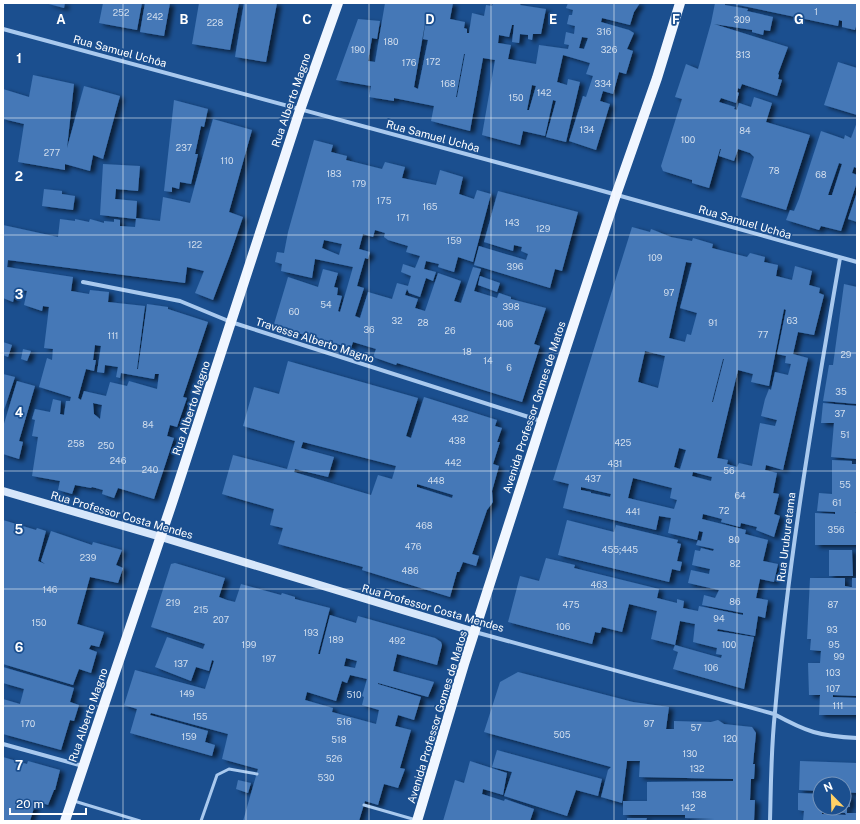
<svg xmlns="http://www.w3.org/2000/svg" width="860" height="824" font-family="'Public Sans',sans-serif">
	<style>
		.building { fill: #4478b7; fill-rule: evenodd; filter: url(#shadow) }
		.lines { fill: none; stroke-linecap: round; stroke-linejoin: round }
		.lane { stroke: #a9c9ee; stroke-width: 3 }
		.street { stroke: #a9c9ee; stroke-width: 4 }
		.secondary { stroke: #d6e6fa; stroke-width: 8 }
		.primary { stroke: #f0f6ff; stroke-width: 10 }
		.grid { fill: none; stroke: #fff; stroke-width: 1; stroke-opacity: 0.55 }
		.labels { text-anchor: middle; stroke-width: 3.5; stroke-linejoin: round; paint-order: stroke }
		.number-label { font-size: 9px; fill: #d0dded }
		.street-label { font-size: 11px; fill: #fff; stroke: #1b4f8f }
		.grid-label { font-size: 13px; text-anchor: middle; font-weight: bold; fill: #fff; stroke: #1b4f8f; stroke-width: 3.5; stroke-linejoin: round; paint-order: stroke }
	</style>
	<defs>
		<filter id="shadow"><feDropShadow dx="4.5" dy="2.5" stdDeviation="2" flood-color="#0009"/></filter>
	</defs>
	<rect width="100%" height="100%" fill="#1b4f8f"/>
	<path class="building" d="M45,3H65L64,8Z
		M103,3H142L137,30L99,23Z
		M145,3H170L164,36L140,32Z
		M199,3H239L230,50L192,44Z
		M244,3H277L266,62L235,57Z
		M385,3H453L450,19L465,22L464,28L467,29V33H469L472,13L484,16L486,5L492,6L493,3H521L520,5L546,9L541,34H533L532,40L528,39V35L520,34L519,43L512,42L514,25H512L509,37L499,35L498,43L511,45L508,59L536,64L539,45L568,49L569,45L564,44L566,32L574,34L575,26L567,24L569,15H572L573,10L566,8L568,3H640L634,12L630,25L602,18L601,22L629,30L634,33L627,49L633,51L626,74L619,72L613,94L603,91L600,101L610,104L596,150L569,141L583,96L586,97L593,76L586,74L590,63L563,55L557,82L567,85L568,79L580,82L566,142L546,137L556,101L553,100L545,136L523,131L520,145L482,135L495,60L483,58L470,131L431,121L434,106L394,98V101L369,97L371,86L336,80L358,19L380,21L377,39L372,38L368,61L375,62ZM427,12L423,39L428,40L418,89L414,87ZM582,37L588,38L584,49L579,48ZM464,54H465L457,97H456ZM532,85L536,86L529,110H527Z
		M715,3H725V5L748,9L747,11L773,17L770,31L764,30L763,35L752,32V30L714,24L788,47L778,74L779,75L778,79L782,80L777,96L742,84L740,89L738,88L737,92L739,93L736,103L721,98L719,102L735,107L734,109L737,110L739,103L751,107L754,97L772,103L766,122L810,135L786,210L741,197L754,157L750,153L738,149L734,161L719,156L721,149H720L709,188L692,183V180L663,171L661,166L682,99L675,97L686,64L698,69L711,23Z
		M729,3H857V23L855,30L842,27V21L839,20L838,26Z
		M838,62L857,68V115L824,105Z
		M33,75L74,84L67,148L84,86L120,96L103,159L93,155L90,171L65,164V170L18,162L24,124L3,119V89L29,97Z
		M174,100L208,109L204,127L201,126L195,154H198L191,184L180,182L179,189L172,187V192L164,191Z
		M213,119L252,130L229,212L243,217L230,255L213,300L195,293L204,271L187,267L185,283L8,260L7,267L73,277L71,291L89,294L90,290L109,292L108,302L145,306L137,369H138L147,304L168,307V309L208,322L183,397L187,398L177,427L170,425L167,436L174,438L154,499L118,488L114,498L102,494L103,490L92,487L91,488L75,485L72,494L58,490L60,481L32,476L38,437L32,436L35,420L32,419L35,409L50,412L53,399L61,401L60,414L64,415L66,401H70L71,397L39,387L47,358L52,360L53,349L44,348L49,307L43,306L42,311L24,305L27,291L16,289L13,302L3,298V225L58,237L60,219L75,221V219L89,222L90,219L104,223V221L114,222V219L120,220V226L135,227L136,219L100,215L103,164L140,166L138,191L116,189L115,199L137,201L136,218L160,221L163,197L190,203ZM95,345L101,346L97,372L104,373L105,365L118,367L116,377L120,378L121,373L154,379L155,374H159L157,389L129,381L127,386L110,382L106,396L84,391L81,400L78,398L86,369L94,371L96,360H93ZM93,403L102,405L100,419L94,414Z
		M857,122V168L854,167L852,173L857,175V182L841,231L821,226L819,230L786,220L790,210L794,211L799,199L821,131L844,139L845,135L851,138ZM839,163L842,164L832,195H828Z
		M314,140L333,145L331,152L347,156L346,160L382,169L385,162L405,167L402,178L436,185L440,170L463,177L459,194L474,199L477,190L491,194L473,262L458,257L454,272L438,267L439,264L426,261L424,269L436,272L433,281L426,278L420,297L409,293L407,289L405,295L418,299L415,308L425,311L438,273L461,281L454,301L461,303L473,267L481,269L474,291L497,298L499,293L511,297V299L546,308L534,344L540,346L522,402L397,363L396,365L373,357L376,349L353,342L351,348L290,331L291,329L274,324L288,277L318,287L323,269L338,273L334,287L338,288L337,295L342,296L338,311L340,312L353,267L315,259L312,278L281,271L282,264L275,262L277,252L284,253L288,232ZM375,230L385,233L384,237L388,240L408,246L406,252L420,256L415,268L403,264L401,272L411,276L408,286L397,283L392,299L368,292L360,318L355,316L364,288L357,286L365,258L368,259L370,252L359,249L363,234L373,237ZM324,240L342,244L339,255L322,248Z
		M44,189L62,191V194L75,196L73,210L42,206Z
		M498,191L578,212L562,271L555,269L550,288L474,265L479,246L526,260L528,254L521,251L522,247L514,245L513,251L484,242Z
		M857,192V222L848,219Z
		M632,227L650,232L651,229L671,237L692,241L693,238L713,244L712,248L747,257L750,253L765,257L764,262L778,265L776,276L792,280L795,266L812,271L809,285L820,288L819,293L824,295L814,335L798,332L793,354L808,358L783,470L766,465L765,470L777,473L773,493L779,494L774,514L780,516L774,537L756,530L757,527L741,523L740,527L721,522L722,519L703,514L702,519L746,530L745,534L768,540L763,561L778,564L774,582L760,579L756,598L768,600L765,618L758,616L755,636L718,629L717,631L754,637L744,689L673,669L678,652L673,650L675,645L651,639L657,611L629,604L622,632L602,627L600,633L595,632L592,644L508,622L520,576L539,581L546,558L575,565L574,568L659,589L657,598L677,603V599L684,601L683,608L698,611L699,606L743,615V613L702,605L704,595L715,598L719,590L688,583L691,570L709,574L710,569L692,565L695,550L700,551L701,548L713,551L714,549L696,545L698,540L701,541L703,532L699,531L697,540L668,533L671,518L659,516L656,530L563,508L569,484L553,480ZM686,262L692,263L680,308L697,313L691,335L687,334L685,342L669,338ZM784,309L786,310L777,354L786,356L785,363L791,364L788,375L775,372L771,390L769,389L765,399L761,416L777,420L775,426L760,423L752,466L739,463L737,467L727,464L728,460L717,458L738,370L753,374L751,382L769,386ZM645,351L665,356L658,388L638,382ZM723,359H724L713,402H712ZM679,448L686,450L680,469L674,467ZM693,472L712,477L711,481L692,476ZM633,478L672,488L670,498L677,500L674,509L628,498ZM581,487L611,494L610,497L591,493V492L581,490ZM680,621L695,624L693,642L717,648L716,654L722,655L721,658L675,645Z
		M480,276L500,283L497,292L478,285Z
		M844,284L857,287V404L823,401L829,365H833Z
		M3,342L12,345L8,357L3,355Z
		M23,349L31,351L27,361L21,359Z
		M288,361L418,398L406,436L411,438L424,397L497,420L495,426L502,428L497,442H500L493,464L499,466L492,491L493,502L487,510L472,554L479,556L476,566L463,562L459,572H457L450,597L362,570L363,567L278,544L283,528L270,525L274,509L222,494L233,455L287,469L295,441L243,426L254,387L279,394ZM303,442L396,466L392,479L378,475L371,495L294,472L295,469L328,477L334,457L301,448ZM417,484L453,495L452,498L417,487Z
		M3,374L15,377L3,413Z
		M17,381L35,386L19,441L23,442L19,459L3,454V427Z
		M823,403L857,406V459L831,457L834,423H821Z
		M832,460L852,461V464H857V512H855L857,513V545H815V513L835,514V512L817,511L819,493L832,494Z
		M3,520L36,530L37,528L46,531L38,561L45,564L41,561L51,531L92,545L93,542L122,550L116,565L123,568L118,583L90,577L77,624L104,632L99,647L91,645L89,649L97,652L91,673L79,669L73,685L3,664Z
		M567,520L614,532L616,525L678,540L677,543L681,544L677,561L682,562L680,571L672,569L669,582L558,555Z
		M829,550H852L853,576H829Z
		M175,563L225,578L219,597L227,600L235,602L241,584L281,595L282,593L295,597V599L330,608L318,654H320L330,615L356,623L358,616L435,638L441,642L442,645L437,665L397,654L393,671L434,682L428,697L378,683V684L421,697L414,720L398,715L395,726L411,730L400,768L405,769L398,788L384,784L378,805L365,801L359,821H243L258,769L222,759L228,734L151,713L150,715L208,731L205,742L215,745L212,756L130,733L137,709L124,705L135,670L205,689L214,661L212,660L209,671L196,667L191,681L155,667L167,637L203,649L205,644L151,627L171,564ZM346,658L357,661L355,668L344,666ZM350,675L367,679L362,696L364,697L362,705L379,710L376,724L332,712L333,708L305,700L307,692L336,701L342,681L347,683Z
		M810,578H845V586L850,587H852V578H857V696L833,695V697L857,698V715H819L820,695H809L808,663H820L821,651L810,650L811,639H807Z
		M3,667L74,688L70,702L79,705L74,721L70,720L61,750L3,734V699L20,704L24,689L3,683Z
		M518,672L633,702L669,707L666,729H674V721L711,722L718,720L724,724L752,727L756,733L753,764H755L754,779H751L750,800H755L754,821H665L714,819L685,818V815H623V801H647V782L733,781V779L639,777L640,761H627L622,803L601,797L608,770L611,767L484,732L500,682Z
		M497,750L602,779L598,796L576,790L567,816L504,796L512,772L492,767Z
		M3,757L27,764L28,761L60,770L55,790H54L48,805L36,801L30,821H3Z
		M470,761L507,773L503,795L483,789L482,794L504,801L505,799L534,809L530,821H443L455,780L464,783Z
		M800,761L857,763V793L844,792V784H820V791L799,790Z
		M238,780L251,783L248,793L236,789Z
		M798,793L820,794V808H844V795H850V807H847V813H857V821H803L804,811L798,810ZM822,811L845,813L846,815L822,814Z
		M627,818H647L646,821H627Z"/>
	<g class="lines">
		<path class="lane" d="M74,801L140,821
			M364,805L416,820
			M201,821L217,775L229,769L257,774"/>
		<path class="street" d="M3,29L592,188L857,262
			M83,282L180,301L231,322L541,421
			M475,632L774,714C807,732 819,736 857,738
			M3,744L83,766
			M770,821C771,785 771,748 775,712C788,560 814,409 840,258"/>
		<path class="secondary" d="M3,491L161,537L475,632"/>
		<path class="primary" d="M65,821L173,500L300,110L338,3
			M417,821L464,664L542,421L616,195L657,78L680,3"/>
	</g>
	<path class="grid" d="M123,3V821M246,3V821M369,3V821M491,3V821M614,3V821M737,3V821M3,118H857M3,235H857M3,353H857M3,471H857M3,589H857M3,706H857"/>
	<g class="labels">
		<g class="number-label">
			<text x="816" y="15">1</text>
			<text x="121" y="16">252</text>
			<text x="155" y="20">242</text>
			<text x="742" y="23">309</text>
			<text x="215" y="26">228</text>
			<text x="604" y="35">316</text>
			<text x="391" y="45">180</text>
			<text x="358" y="53">190</text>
			<text x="609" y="53">326</text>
			<text x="743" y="58">313</text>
			<text x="433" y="65">172</text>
			<text x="409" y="66">176</text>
			<text x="448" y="87">168</text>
			<text x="603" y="87">334</text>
			<text x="544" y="96">142</text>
			<text x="516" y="101">150</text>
			<text x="587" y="133">134</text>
			<text x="745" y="134">84</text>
			<text x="688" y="143">100</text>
			<text x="184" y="151">237</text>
			<text x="52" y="156">277</text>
			<text x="227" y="164">110</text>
			<text x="774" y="174">78</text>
			<text x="334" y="177">183</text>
			<text x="821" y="178">68</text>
			<text x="359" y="187">179</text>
			<text x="384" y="204">175</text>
			<text x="430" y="210">165</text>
			<text x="403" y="221">171</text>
			<text x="512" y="226">143</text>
			<text x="543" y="232">129</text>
			<text x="454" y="244">159</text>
			<text x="195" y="248">122</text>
			<text x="655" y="261">109</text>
			<text x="515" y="270">396</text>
			<text x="669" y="296">97</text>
			<text x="326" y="308">54</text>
			<text x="511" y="310">398</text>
			<text x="294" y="315">60</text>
			<text x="397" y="324">32</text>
			<text x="792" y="324">63</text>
			<text x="423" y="326">28</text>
			<text x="713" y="326">91</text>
			<text x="505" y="327">406</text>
			<text x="369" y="333">36</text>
			<text x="450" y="334">26</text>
			<text x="763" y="338">77</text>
			<text x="113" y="339">111</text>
			<text x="467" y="355">18</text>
			<text x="846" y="358">29</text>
			<text x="488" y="364">14</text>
			<text x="509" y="371">6</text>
			<text x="841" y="395">35</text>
			<text x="840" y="417">37</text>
			<text x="460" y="422">432</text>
			<text x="148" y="428">84</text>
			<text x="845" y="438">51</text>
			<text x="457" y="444">438</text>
			<text x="623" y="446">425</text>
			<text x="76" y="447">258</text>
			<text x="106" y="449">250</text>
			<text x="118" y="464">246</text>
			<text x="453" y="466">442</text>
			<text x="615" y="467">431</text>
			<text x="150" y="473">240</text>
			<text x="729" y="474">56</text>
			<text x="593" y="482">437</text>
			<text x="436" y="484">448</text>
			<text x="845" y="488">55</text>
			<text x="740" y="499">64</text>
			<text x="837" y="506">61</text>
			<text x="724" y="514">72</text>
			<text x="633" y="515">441</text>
			<text x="424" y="529">468</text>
			<text x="836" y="533">356</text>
			<text x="734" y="543">80</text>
			<text x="413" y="550">476</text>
			<text x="620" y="553">455;445</text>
			<text x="88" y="561">239</text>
			<text x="735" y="567">82</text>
			<text x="410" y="574">486</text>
			<text x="599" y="588">463</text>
			<text x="50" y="593">146</text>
			<text x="735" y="605">86</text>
			<text x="173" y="606">219</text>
			<text x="571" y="608">475</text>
			<text x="833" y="608">87</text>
			<text x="201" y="613">215</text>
			<text x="719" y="622">94</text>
			<text x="221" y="623">207</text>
			<text x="39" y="626">150</text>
			<text x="563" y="630">106</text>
			<text x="832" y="633">93</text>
			<text x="311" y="636">193</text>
			<text x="336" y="643">189</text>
			<text x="397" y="644">492</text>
			<text x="249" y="648">199</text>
			<text x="729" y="648">100</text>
			<text x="834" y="648">95</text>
			<text x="839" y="660">99</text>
			<text x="269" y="662">197</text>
			<text x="181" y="667">137</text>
			<text x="711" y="671">106</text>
			<text x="833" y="676">103</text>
			<text x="833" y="692">107</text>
			<text x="187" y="697">149</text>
			<text x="354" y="698">510</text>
			<text x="838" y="709">111</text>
			<text x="200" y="720">155</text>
			<text x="344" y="725">516</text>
			<text x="28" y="727">170</text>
			<text x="649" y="727">97</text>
			<text x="696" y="731">57</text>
			<text x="562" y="738">505</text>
			<text x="189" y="740">159</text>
			<text x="730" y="742">120</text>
			<text x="339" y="743">518</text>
			<text x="690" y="757">130</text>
			<text x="334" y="762">526</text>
			<text x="697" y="772">132</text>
			<text x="326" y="781">530</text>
			<text x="699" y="798">138</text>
			<text x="688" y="811">142</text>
		</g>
		<g class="street-label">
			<text transform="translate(120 51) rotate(15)" y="4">Rua Samuel Uchôa</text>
			<text transform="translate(291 100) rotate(-71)" y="4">Rua Alberto Magno</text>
			<text transform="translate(433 136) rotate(15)" y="4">Rua Samuel Uchôa</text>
			<text transform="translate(745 222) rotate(16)" y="4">Rua Samuel Uchôa</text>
			<text transform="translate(315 340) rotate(18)" y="4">Travessa Alberto Magno</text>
			<text transform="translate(534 407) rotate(-72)" y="4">Avenida Professor Gomes de Matos</text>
			<text transform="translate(191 408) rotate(-72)" y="4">Rua Alberto Magno</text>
			<text transform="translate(122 515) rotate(16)" y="4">Rua Professor Costa Mendes</text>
			<text transform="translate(786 537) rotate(-83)" y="4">Rua Uruburetama</text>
			<text transform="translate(433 608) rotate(16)" y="4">Rua Professor Costa Mendes</text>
			<text transform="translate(88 715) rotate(-71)" y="4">Rua Alberto Magno</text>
			<text transform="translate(437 717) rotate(-73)" y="4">Avenida Professor Gomes de Matos</text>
		</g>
	</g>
	<g class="grid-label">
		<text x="61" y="24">A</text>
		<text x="184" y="24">B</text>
		<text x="307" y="24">C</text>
		<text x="430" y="24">D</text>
		<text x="553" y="24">E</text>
		<text x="676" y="24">F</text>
		<text x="799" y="24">G</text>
		<text x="19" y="63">1</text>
		<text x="19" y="181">2</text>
		<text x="19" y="299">3</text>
		<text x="19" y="417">4</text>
		<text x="19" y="534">5</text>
		<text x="19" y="652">6</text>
		<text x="19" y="770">7</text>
	</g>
	<rect width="860" height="824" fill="none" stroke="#ffffff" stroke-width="8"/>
	<g transform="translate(832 796) rotate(337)"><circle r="19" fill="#1b4f8f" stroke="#7695bc"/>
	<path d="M0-3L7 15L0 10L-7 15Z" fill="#ffd166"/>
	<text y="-6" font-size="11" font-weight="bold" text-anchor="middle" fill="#ffffff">N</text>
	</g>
	<path d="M10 808v6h76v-6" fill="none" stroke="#ffffff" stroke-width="2"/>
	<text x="16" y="808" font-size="12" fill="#ffffff" stroke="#1b4f8f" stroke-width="3" paint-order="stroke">20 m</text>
</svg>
